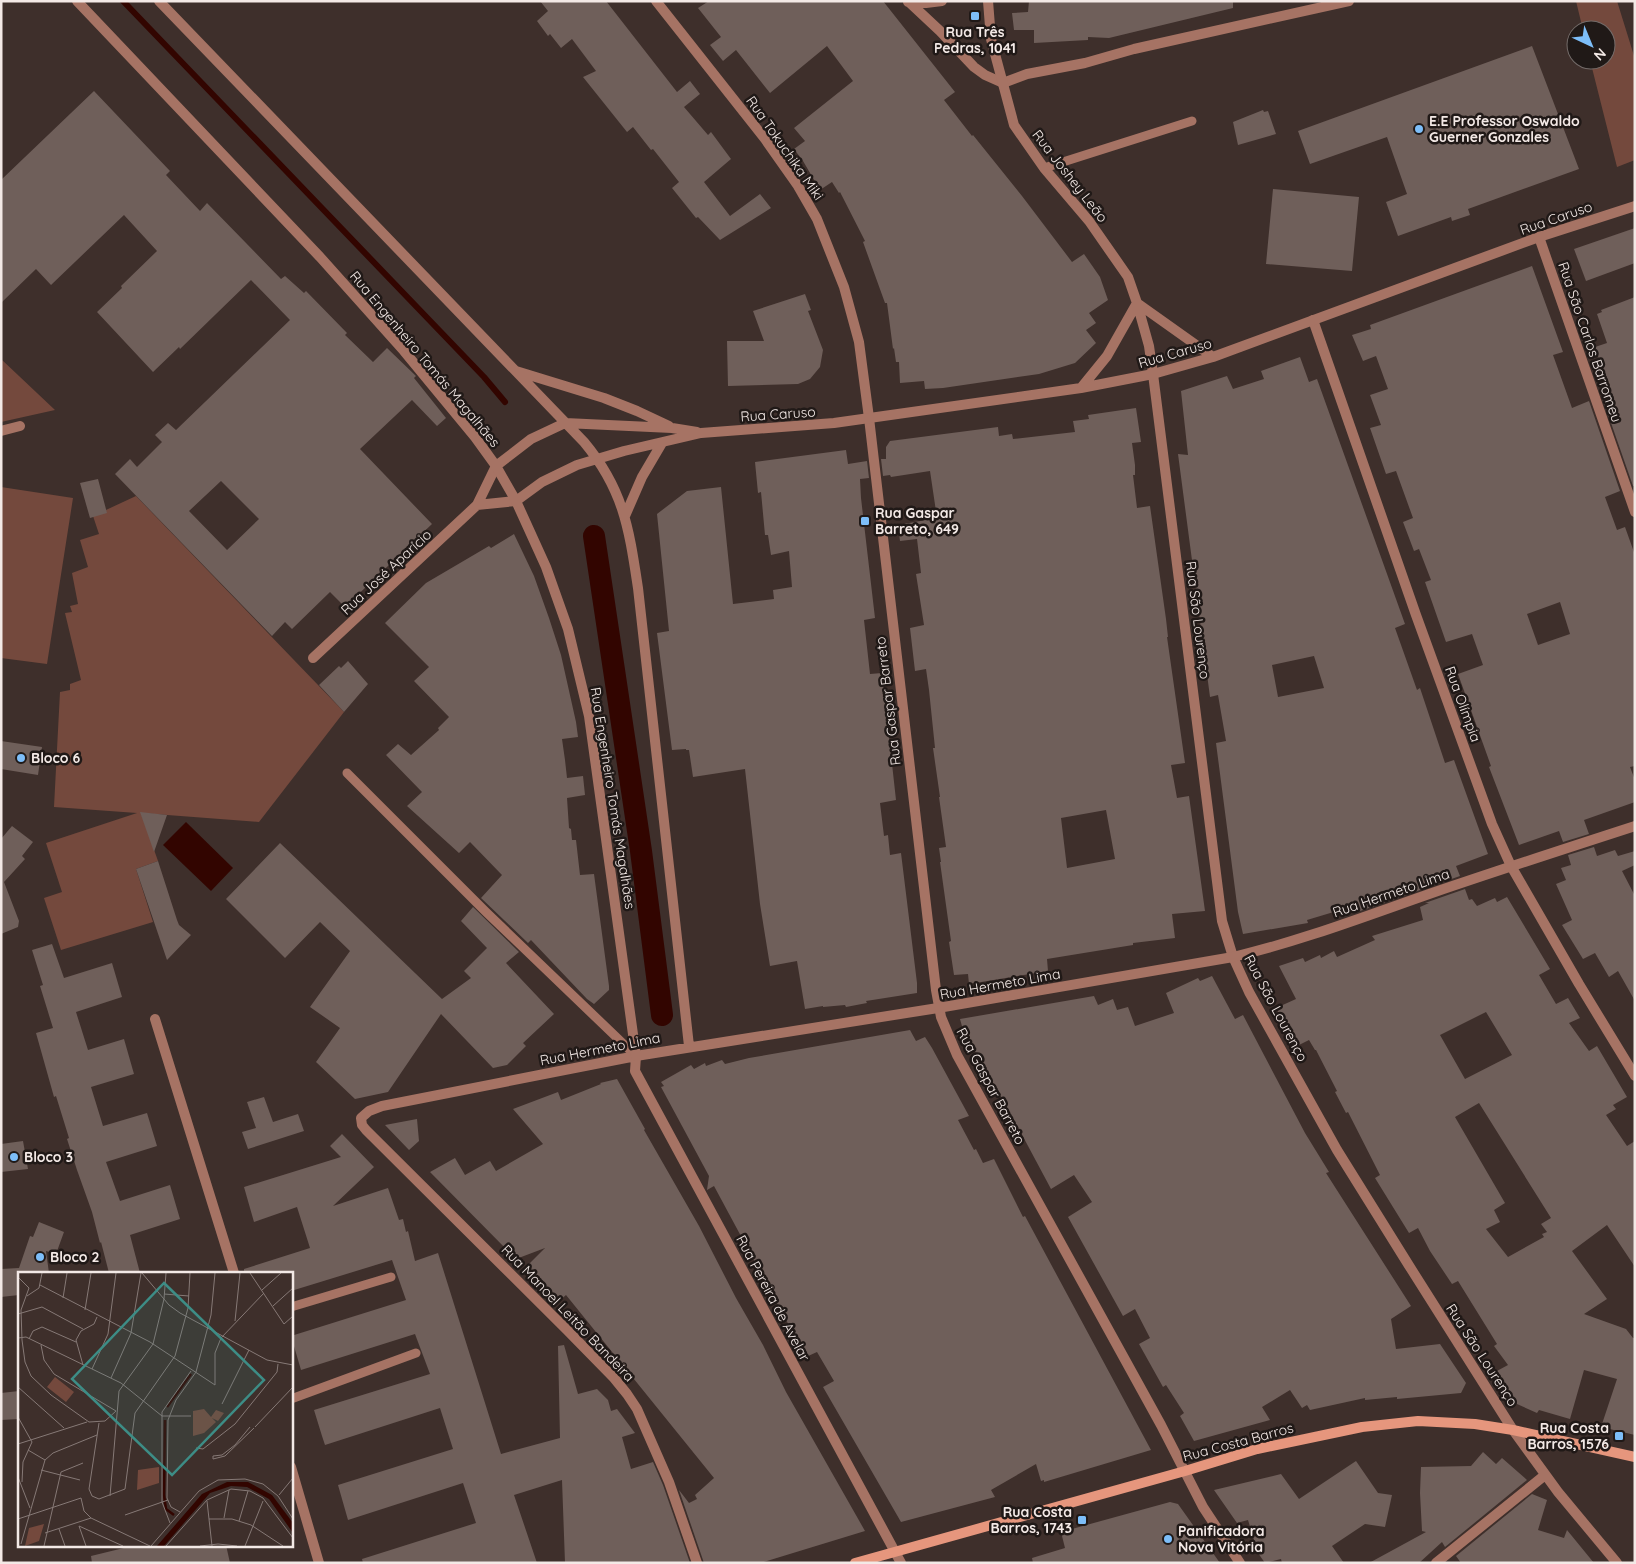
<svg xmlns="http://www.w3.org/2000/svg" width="1636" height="1564" font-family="Quicksand,sans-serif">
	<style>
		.green { fill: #74493d }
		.water { fill: #320500 }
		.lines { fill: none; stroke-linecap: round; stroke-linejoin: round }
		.stream { stroke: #320500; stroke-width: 6 }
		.canal { stroke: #320500; stroke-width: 22 }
		.building { fill: #6f5f5a; fill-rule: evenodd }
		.service { stroke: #a67364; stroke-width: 9 }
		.minor { stroke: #a67364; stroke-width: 10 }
		.tertiary { stroke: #a67364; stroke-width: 10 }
		.secondary { stroke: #e6967d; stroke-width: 10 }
		.poi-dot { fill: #7dbef9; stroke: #201917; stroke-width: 2 }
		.labels { text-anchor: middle; stroke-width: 5; stroke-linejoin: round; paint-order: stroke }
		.poi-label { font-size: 14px; font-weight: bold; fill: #f3e9e6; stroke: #201917; text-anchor: start }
		.street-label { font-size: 14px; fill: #f3e9e6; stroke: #201917 }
		.inset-river { fill: none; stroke: #320500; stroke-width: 2.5 }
		.inset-road { fill: none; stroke: #867976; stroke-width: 1 }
		.view { fill: #3d8d86; fill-opacity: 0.15; stroke: #3d8d86; stroke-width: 2.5 }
		.inset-edge { fill: none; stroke: #f3e9e6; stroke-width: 2.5 }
	</style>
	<rect width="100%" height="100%" fill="#3e2f2b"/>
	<path class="green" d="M1576,1H1617L1635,59V160L1617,167L1590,60H1606V30H1583Z
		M1,359L55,410L1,422Z
		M1,487L73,498L47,664L1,658Z
		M136,496L344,712L259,822L141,813L158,861L136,869L153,922L61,950L44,898L62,892L46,843L137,813L54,807L60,692L70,690V684L81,680L65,613L72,612L70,606L78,604L72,573L88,567L80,540L99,534L93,516Z"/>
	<path class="water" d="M186,822L233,868L211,891L163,845Z"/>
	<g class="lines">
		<path class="stream" d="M123,1L484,377L505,402"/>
		<path class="canal" d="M594,536L641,851L662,1015"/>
	</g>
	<path class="building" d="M540,1H606L677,92L690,81L700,94L684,107L708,135L711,132L731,159L704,182L730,216L760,194L771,208L720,240L698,217L696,218L672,188L679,182L653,149L651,150L633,127L627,132L583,77L596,71L572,39L561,48L550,34L548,36L537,21L548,11Z
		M709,1H883L955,92L944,100L972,136L973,135L1022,196L1072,262L1084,254L1100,277L1108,300L1089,313L1096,323L1086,330L1096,343L1075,363L1039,374L943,388L925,389L924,381L900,383L899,362H896L894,348L893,349L887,303H885L863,242L865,241L840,192L839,193L832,182L820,190L803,161L794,149L805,141L794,128L853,81L827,46L770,93L736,50L723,61L710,45L721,37L698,8Z
		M1029,1H1233V8L1109,38L1088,37V40L1034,43V30H1014L1012,13L1028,12Z
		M1532,46L1579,169L1468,209L1470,215L1452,221L1451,217L1398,236L1386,202L1407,194L1387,137L1310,164L1298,131Z
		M94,91L170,171L166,175L200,211L207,203L281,279L285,276L304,293L306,291L347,333L345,335L373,362L387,348L416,376L414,378L446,418L437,426L412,400L360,449L432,524L345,607L330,592L292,629L285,622L272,636L115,474L130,459L137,467L162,442L155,435L168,423L176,430L290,320L251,280L180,349L179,347L153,372L97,312L122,288L121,286L157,251L124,215L51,285L36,269L1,303V180ZM221,481L259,519L227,550L189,511Z
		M1263,110L1264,112L1268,111L1276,134L1238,145L1233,122Z
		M1273,189L1359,197L1352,271L1266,264Z
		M1635,228V263L1586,281L1574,249Z
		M1532,266L1563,352L1553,355L1572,408L1589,401L1620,491L1605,497L1617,530L1625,527L1635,555V766L1630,767L1635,780V802L1584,820L1589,834L1563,842L1559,831L1519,845L1489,767L1491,766L1458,674L1483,665L1472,634L1446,642L1425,582L1431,580L1419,549L1414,551L1403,522L1413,518L1396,471L1386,474L1370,428L1381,425L1370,395L1388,389L1376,356L1363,361L1352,335L1371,329L1370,325ZM1560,602L1570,634L1538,645L1527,614Z
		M805,294L811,310L808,311L823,350L820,367L810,379L798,384L728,386L727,341H764L753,311Z
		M1635,297V486H1633L1602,397L1611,394L1595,347L1607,343L1597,314L1602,312L1601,310Z
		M1300,357L1309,382L1317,379L1405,624L1395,628L1417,690L1420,688L1445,763L1454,760L1488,854L1456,866L1460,876L1360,911L1357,905L1307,920L1308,923L1243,934L1238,912L1216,743L1226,741L1218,695L1210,697L1178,454L1188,455L1181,391L1227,376L1233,389L1264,379L1261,371ZM1314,656L1324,688L1278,697L1272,665Z
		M1136,408L1141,442L1132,443L1135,465V475H1133L1137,508L1150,506L1166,619L1168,637H1167L1185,763L1171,765L1177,798L1189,796L1205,911L1172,914L1175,938L1133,943V945L1047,959L1048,971L969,984L968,974L954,975L949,942L951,941L940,862H941L939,848L946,847L939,797H940L933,748H935L929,690L926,669L915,671L910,628L924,625L916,574L921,573L917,539L900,541L898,525L937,518L930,471L891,477L890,475L883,476L881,459H886V447L890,441L998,427L999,436L1012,434L1013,439L1075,432L1073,421L1089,419L1088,415ZM1106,810L1115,859L1067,868L1061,818Z
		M846,450L848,464L867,461L869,478L860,479L861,498L875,618L864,620L870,674L882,673L896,800L880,803L884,836L888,835L890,855L901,853L917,983V993L866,1001L867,1003L846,1007L845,1005L823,1007V1006L805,1009L797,961L770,966L760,904L745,769L693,777L689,750H686V749L672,750L657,633L669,631L657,514L687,491L721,487L733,604L774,599L773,590L792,587L789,551L771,555L768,535H765L761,492L758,493L755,462Z
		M98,479L107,513L90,518L80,483Z
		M514,534L534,576L549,618L561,655L576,722L578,737L562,739L565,760L567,778L583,776L585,795L567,798L569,828L571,829L572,840H576L580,875L594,874L609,986V990L594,1004L587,999L531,940L528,943L481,898L502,875L470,842L459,853L407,806L422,792L386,755L398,744L411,755L439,730L438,728L449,717L414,681L429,667L385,623L426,583L489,546L491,548Z
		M348,661L368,684L344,712L319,685L339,666L341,668Z
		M1,741L42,747L38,775L1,769Z
		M140,812L167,815L154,852Z
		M12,826L33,842L22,856L25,859L4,882L19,921L18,927L1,934V839Z
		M280,843L442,999L471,978L464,971L487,948L461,921L473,907L519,952L506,963L554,1014L523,1043L526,1046L507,1065L493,1068L441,1014L388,1092L355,1099L316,1062L340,1028L310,1007L350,951L320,922L285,958L226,899Z
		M1594,847L1597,856L1615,850L1618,856L1635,851V865L1622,871L1635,896V1001L1618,971L1609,977L1595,953L1583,959L1562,925L1572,920L1556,884L1566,880L1561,868L1571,865L1568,855Z
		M158,861L177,920L179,925L191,935L167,960L136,869Z
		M1465,889L1469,900L1472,899L1477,906L1495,898L1497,902L1507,897L1550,969L1539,975L1556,1004L1568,998L1580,1018L1569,1023L1589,1051L1597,1046L1627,1097L1613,1105L1616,1109L1606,1115L1627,1146L1635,1141V1267L1607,1225L1572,1251L1607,1299L1584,1314L1626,1329L1633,1338H1635V1435L1601,1427L1617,1379L1584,1370L1570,1419L1539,1410L1537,1413L1517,1404L1495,1372L1508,1365L1494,1346L1497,1344L1458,1281L1452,1284L1430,1251L1418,1228L1409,1233L1375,1178L1380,1175L1348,1112L1346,1113L1335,1092L1337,1091L1316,1050H1315L1309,1040L1297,1046L1276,1008L1296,999L1279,966L1303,958L1305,962L1320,955L1321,958L1334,951L1337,957L1375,940L1372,936L1423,920L1420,907L1429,903H1425ZM1486,1012L1512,1055L1465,1079L1440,1035ZM1479,1103L1551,1218L1541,1224L1547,1232L1542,1234L1544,1237L1508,1257L1486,1229L1500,1222L1494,1210L1505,1203L1455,1117Z
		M52,944L64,978L112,963L122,997L76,1012L88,1050L124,1039L134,1074L91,1087L103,1126L147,1113L157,1146L106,1162L120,1201L170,1185L180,1219L130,1235L140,1273H109L101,1242L100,1243L92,1212L77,1170L67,1139L69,1138L56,1096L54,1097L36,1033L53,1028L40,986L43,985L32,950Z
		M1212,976L1235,1019L1243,1015L1305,1133L1329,1172L1326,1173L1411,1306L1391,1319L1396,1349L1440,1344L1466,1383L1461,1393L1397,1399V1397L1365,1400V1398L1310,1410L1307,1405L1302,1408L1290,1390L1262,1407L1270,1420L1194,1441L1180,1416L1184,1413L1166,1385L1163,1387L1139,1344L1150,1338L1135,1309L1123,1316L1068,1217L1092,1202L1074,1175L1051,1189L1020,1131L963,1030L960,1019L1094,996L1098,1005L1113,999L1117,1010L1128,1007L1135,1026L1174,1013L1166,993L1198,978L1200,981Z
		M910,1030L916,1041L925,1037L932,1048L969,1116L958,1120L974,1150L976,1149L983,1163L994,1159L1023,1217L1025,1216L1151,1450L1044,1482V1480L1041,1481L1036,1464L991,1490L995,1497L901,1522L823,1387L834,1381L817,1352L806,1357L714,1186L707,1190L709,1176L661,1087L664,1086L661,1082L691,1065L694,1069L705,1063L706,1066L722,1060L725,1064L749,1058Z
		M617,1079L645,1129L644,1130L699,1226L736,1298L763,1345L786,1392L865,1531L760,1563H704L679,1490L689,1503L697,1499L695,1495L714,1478L566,1295L558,1302L525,1268L545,1248L516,1259L430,1172L455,1158L465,1175L490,1161L496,1171L543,1144L513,1109L558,1092L561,1100L601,1084L600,1083Z
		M264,1097L273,1122L298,1114L304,1131L248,1149L242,1132L256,1128L247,1102Z
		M417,1119L419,1141L409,1150L385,1125Z
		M342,1134L374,1167L333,1206L388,1188L399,1220L403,1219L406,1232L408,1231L415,1261L438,1253L501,1454L560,1438L558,1346L564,1345L578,1394L597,1389L608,1400L611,1411L617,1409L635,1433L622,1437L631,1469L653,1462L663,1485L690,1563H565L562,1480L514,1495L537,1563H363L362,1559L476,1523L463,1483L348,1520L338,1485L453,1449L440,1408L325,1445L322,1436L314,1410L430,1374L415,1334L301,1370L291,1336L406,1300L392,1260L291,1291V1273H244V1269L310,1248L297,1207L254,1222L244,1187L341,1157L330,1146Z
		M23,1141L28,1169L1,1172V1144Z
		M39,1222L64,1232L56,1254L46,1251L49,1273H19V1295L1,1297V1269L19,1268L30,1236L33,1237Z
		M19,1391V1419L1,1420V1393Z
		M1483,1452L1496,1464L1502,1458L1527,1480L1445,1547L1442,1542L1419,1563H1369L1426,1532L1422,1531L1420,1493L1421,1467L1471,1466Z
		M1356,1461L1378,1493L1392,1495L1385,1527L1365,1524L1332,1546L1344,1563H1282L1281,1559L1265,1563L1258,1553L1248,1520L1237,1523L1214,1490L1281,1474L1299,1499Z
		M1532,1494L1547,1500L1538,1530L1564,1538L1567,1530L1594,1563H1461L1456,1556Z
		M1170,1502L1178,1504L1220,1563H1033L1032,1558L1065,1548L1061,1532Z
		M136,1545H226L230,1563H92L91,1556Z"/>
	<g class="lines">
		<path class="service" d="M1044,168L1192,121
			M347,773L486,912L636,1056
			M291,1307L391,1277
			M291,1399L416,1353"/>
		<path class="minor" d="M656,1L765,139L798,186L817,219L844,287L859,342L869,418L936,990L941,1017L957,1055L1161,1425L1203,1507L1240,1563
			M908,1L940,31L974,67L985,75L1003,83L1027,74L1085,63L1134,49L1349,1
			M908,2L926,3L942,1
			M1539,237L1635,512
			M1313,320L1416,615L1492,824L1511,866L1579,984L1635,1076
			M1153,374L1222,921L1233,957L1249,992L1337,1150L1408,1264L1513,1430L1558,1492L1617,1563
			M1,431L20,426
			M477,505L516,501
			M313,658L477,505L496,466
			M155,1019L234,1273
			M291,1467L319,1563
			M697,1563L669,1482L637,1409L627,1394L614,1378L567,1330L366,1130L362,1125L361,1118L369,1111L382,1106L636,1056L635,1071L901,1563
			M1436,1563L1545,1475"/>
		<path class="tertiary" d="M77,1L320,257L404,351L475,437L496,466L516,501L546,567L568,629L589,716L636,1056L938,1008L1233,957C1301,941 1366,916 1432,893C1499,870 1567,848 1635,826
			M159,1L584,442C624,490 629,529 638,588L689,1046
			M988,1L991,39L1014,125L1044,168L1089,221L1128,277L1137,303L1149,346L1153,374
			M1137,303L1213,357
			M516,371L604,398L637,411L669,426
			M1081,388L1107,356L1137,303
			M496,466L531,439L565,423L672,428L697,432
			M516,501L542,482L577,465L624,451L701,433L834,423L1081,388L1153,374L1213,357L1539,237L1635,206
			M625,516L642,477L662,443"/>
		<path class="secondary" d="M855,1563L1185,1471L1257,1449L1362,1427L1418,1421L1475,1424L1513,1430L1635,1457"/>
	</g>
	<g class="poi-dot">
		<rect x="970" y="11" width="10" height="10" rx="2.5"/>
		<circle cx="1419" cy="129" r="5"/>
		<rect x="860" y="516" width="10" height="10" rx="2.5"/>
		<circle cx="21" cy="758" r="5"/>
		<circle cx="14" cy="1157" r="5"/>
		<circle cx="40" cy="1257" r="5"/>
		<rect x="1614" y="1431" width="10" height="10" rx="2.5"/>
		<rect x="1077" y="1515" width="10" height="10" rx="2.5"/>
		<circle cx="1168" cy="1539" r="5"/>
	</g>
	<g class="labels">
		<g class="poi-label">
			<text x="975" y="37" text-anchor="middle">Rua Três<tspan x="975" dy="16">Pedras, 1041</tspan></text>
			<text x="1429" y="126">E.E Professor Oswaldo<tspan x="1429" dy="16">Guerner Gonzales</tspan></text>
			<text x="875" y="518">Rua Gaspar<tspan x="875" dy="16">Barreto, 649</tspan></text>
			<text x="31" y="763">Bloco 6</text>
			<text x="24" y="1162">Bloco 3</text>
			<text x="50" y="1262">Bloco 2</text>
			<text x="1609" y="1433" text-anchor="end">Rua Costa<tspan x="1609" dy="16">Barros, 1576</tspan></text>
			<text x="1072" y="1517" text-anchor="end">Rua Costa<tspan x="1072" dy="16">Barros, 1743</tspan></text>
			<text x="1178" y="1536">Panificadora<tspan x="1178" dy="16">Nova Vitória</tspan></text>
		</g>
		<g class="street-label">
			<text transform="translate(785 148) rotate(55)" y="5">Rua Tokuchika Miki</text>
			<text transform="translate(1070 176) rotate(52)" y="5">Rua Joshey Leão</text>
			<text transform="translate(1556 218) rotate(-19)" y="5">Rua Caruso</text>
			<text transform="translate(1590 342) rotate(71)" y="5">Rua São Carlos Barromeu</text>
			<text transform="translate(1175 353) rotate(-16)" y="5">Rua Caruso</text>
			<text transform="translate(425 359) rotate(50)" y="5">Rua Engenheiro Tomás Magalhães</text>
			<text transform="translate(778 414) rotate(-4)" y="5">Rua Caruso</text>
			<text transform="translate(386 572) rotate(-43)" y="5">Rua José Aparício</text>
			<text transform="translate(1198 620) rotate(83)" y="5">Rua São Lourenço</text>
			<text transform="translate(888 701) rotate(-97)" y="5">Rua Gaspar Barreto</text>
			<text transform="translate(1463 704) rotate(70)" y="5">Rua Olímpia</text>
			<text transform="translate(613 798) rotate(81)" y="5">Rua Engenheiro Tomás Magalhães</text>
			<text transform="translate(1391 893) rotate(-19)" y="5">Rua Hermeto Lima</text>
			<text transform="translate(1000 984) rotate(-10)" y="5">Rua Hermeto Lima</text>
			<text transform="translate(1276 1008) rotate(62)" y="5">Rua São Lourenço</text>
			<text transform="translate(600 1049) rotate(-11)" y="5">Rua Hermeto Lima</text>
			<text transform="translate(991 1086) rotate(62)" y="5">Rua Gaspar Barreto</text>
			<text transform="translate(773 1298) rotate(62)" y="5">Rua Pereira de Avelar</text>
			<text transform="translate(568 1313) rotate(46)" y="5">Rua Manoel Leitão Bandeira</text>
			<text transform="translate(1482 1355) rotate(57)" y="5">Rua São Lourenço</text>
			<text transform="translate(1238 1442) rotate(-15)" y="5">Rua Costa Barros</text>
		</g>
	</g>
	<g transform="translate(18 1272)">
		<rect width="275" height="275" fill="#3e2f2b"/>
		<path d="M37,105L56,120L48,130L29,115ZM186,137L193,145L198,138L206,141L200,149L194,146L198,150L186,161L175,164V139ZM141,195V211L119,218L120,198ZM26,252L21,269L7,274L11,256Z" fill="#74493d"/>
		<path d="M209,210H230L254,223L275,251V261L251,227L229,215L213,214L192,221L146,274H139L184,222Z" fill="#320500"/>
		<path class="inset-river" d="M149,135L173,102M147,148L146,223L148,237L156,243"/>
		<path class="inset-road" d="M124,1L151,33L162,41L249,88L275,93M232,1L266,52L275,44M0,5L11,16L3,38L4,68L7,90L13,104L33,123L71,150L87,149L98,139M22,13L132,70L197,113V81L203,66L246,21M244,18L263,1M146,22L171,24M9,24L21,16L24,1M45,26L49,1M255,34L275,16M67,38L73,1M0,42L24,35L65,57M217,49L222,1M0,66L8,65L103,111L144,144H173M11,67L15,59L24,55L58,70M23,73L26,88L36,102L98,139M65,93L58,68L63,59L76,52L79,45M74,97L90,62L98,1M93,106L113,61L123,1M0,115L46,156M204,132L231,78M0,145L14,170L5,190L4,210M81,151L71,217L74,224L81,227L107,217L117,141L157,84L170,36L172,1M232,155L217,173L204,183L195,184V187L207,184L236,156M237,155L275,115M0,172L69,150M178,176L185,177L217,152L259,100L260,92M10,178L27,188M23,198L62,208M0,205L12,236M261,223L275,206M92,224L101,119L135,72L146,27L148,1M189,229L194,274M162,240L153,235L149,226L150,148L158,128L178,100L193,43L197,1M107,243L150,228M206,246L211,218M0,247L63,226L66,239L73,246M191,247H214L233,253L265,274M221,249L230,219M152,251L144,230V140L173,99M61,254L105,274M61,254L68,274M41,257L47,274M27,261L73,246L132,274M3,272L27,188L35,181L79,163M26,274L43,200L65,191M133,274L181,219L200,208L227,207L245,212L260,224L275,247M148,274L189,228L213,217L232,219L245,226L275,266M182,274L200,272L219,274M227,274L245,229"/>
		<path class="view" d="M146,11L246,108L154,203L54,107Z"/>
		<rect width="275" height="275" class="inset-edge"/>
	</g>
	<rect width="1636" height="1564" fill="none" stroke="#f3e9e6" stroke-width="5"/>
	<g transform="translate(1591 45) rotate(136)"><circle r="24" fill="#201917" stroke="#746c6a"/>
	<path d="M0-4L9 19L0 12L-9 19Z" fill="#7dbef9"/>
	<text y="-8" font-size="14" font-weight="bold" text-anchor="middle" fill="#f3e9e6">N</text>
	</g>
</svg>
